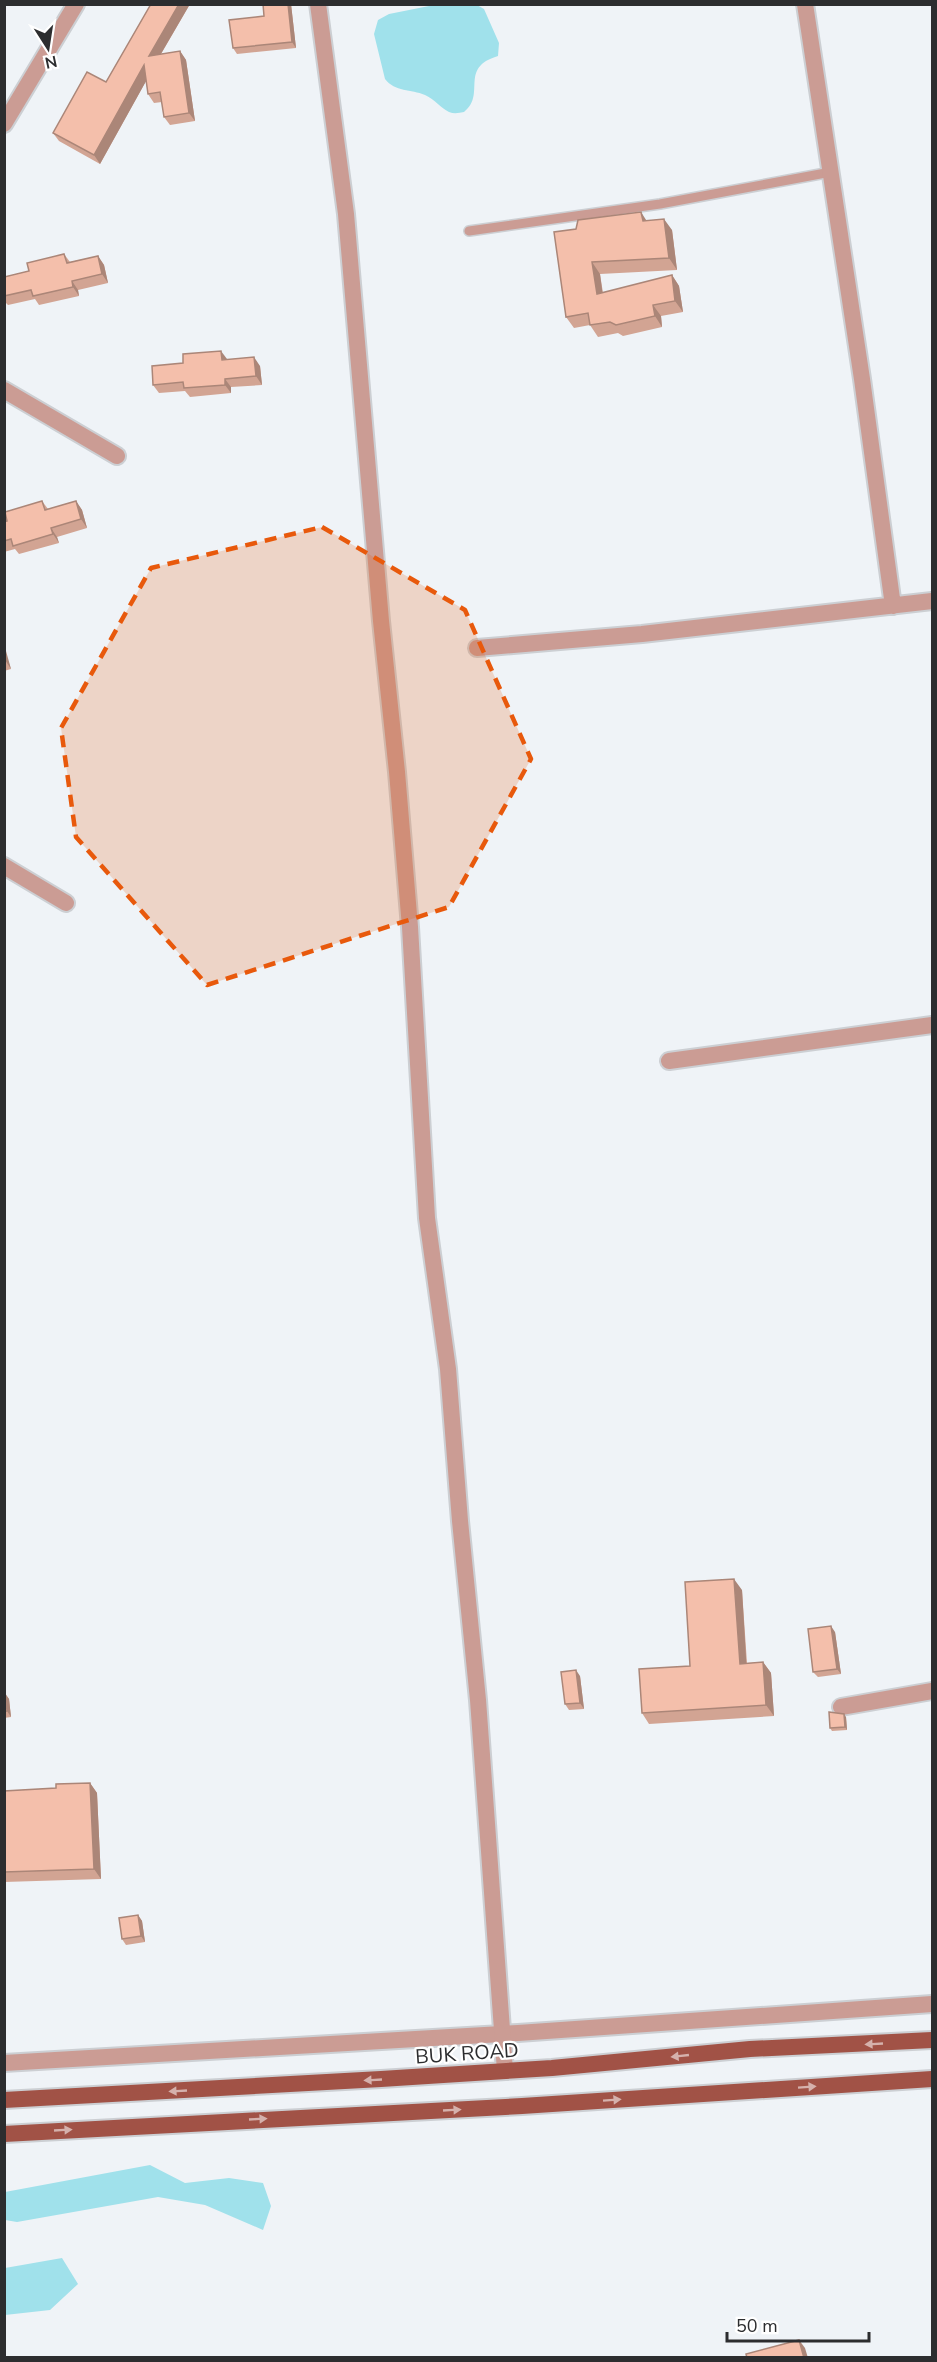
<svg xmlns="http://www.w3.org/2000/svg" width="937" height="2362" font-family="'Nunito Sans',sans-serif">
	<style>
		.water { fill: #a0e1eb }
		.lines { fill: none; stroke-linecap: round; stroke-linejoin: round }
		.service-casing { stroke: #cccfd3; stroke-width: 12 }
		.minor-casing { stroke: #cccfd3; stroke-width: 20 }
		.tertiary-casing { stroke: #cccfd3; stroke-width: 20 }
		.primary-casing { stroke: #cccfd3; stroke-width: 20 }
		.service { stroke: #cb9c94; stroke-width: 9 }
		.minor { stroke: #cb9c94; stroke-width: 16 }
		.tertiary { stroke: #cb9c94; stroke-width: 16 }
		.primary { stroke: #a15246; stroke-width: 16 }
		.wall { fill: #d2a493 }
		.shaded-wall { fill: #ab8678 }
		.building { fill: #f4bfab; stroke: #ab8678; stroke-width: 1.5 }
		.oneway { fill: #d5b1ac }
		.marked { fill: #e8590c; fill-opacity: 0.2; stroke: #e8590c; stroke-width: 4.5; stroke-dasharray: 12 8; stroke-linejoin: round }
		.labels { text-anchor: middle; stroke-width: 4.5; stroke-linejoin: round; paint-order: stroke }
		.street-label { font-size: 20px; fill: #2c2d2f; stroke: #fff }
	</style>
	<rect width="100%" height="100%" fill="#eff3f7"/>
	<path class="water" d="M434,5H477L484,9L499,43L498,56C458,68 487,94 464,112C459,113 454,114 449,112C441,108 434,99 425,95C411,89 395,92 385,79L374,34L378,20L389,14Z
		M150,2165L185,2183L229,2178L263,2183L271,2206L263,2230L205,2205L158,2197L17,2222L5,2220V2192Z
		M62,2258L78,2284L50,2310L5,2315V2268Z"/>
	<g class="lines">
		<g class="service-casing">
			<path id="service" d="M469,231L660,204L831,172"/>
		</g>
		<g class="minor-casing">
			<path id="minor" d="M805,4L862,379L893,606
				M4,124L76,4
				M4,390L117,456
				M477,648L642,634L932,601
				M4,866L66,903
				M669,1061L932,1025
				M841,1707L932,1691
				M4,2063L518,2033L932,2004"/>
		</g>
		<g class="tertiary-casing">
			<path id="tertiary" d="M318,4L346,214L381,621L397,772L410,927L427,1218L448,1369L460,1521L478,1700L505,2071"/>
		</g>
		<g class="primary-casing">
			<path id="primary" d="M4,2100L381,2079L552,2068L750,2049L932,2040
				M4,2134L522,2106L932,2079"/>
		</g>
		<use href="#service" class="service"/>
		<use href="#minor" class="minor"/>
		<use href="#tertiary" class="tertiary"/>
		<use href="#primary" class="primary"/>
	</g>
	<path class="wall" d="M148,4H190L161,54L180,51L186,60L195,121L170,125L164,117L162,102L154,103L148,94L146,81L100,164L59,141L53,133L106,82L150,6Z
		M291,4L296,48L237,54L233,48L264,16Z
		M647,220L672,230L677,270L600,274L603,293L672,275L679,286L683,312L661,316L662,327L623,336L618,333L598,337L590,325L574,328L566,317L554,232Z
		M64,254L70,262L98,256L104,265L108,283L78,290L79,296L39,305L35,299L8,305L4,301V277L29,271Z
		M227,360L260,366L262,385L231,387V393L190,397L185,391L159,393L153,385Z
		M42,501L48,509L76,501L82,510L87,528L57,537L59,543L19,554L15,549L4,552V522Z
		M4,649L11,669L4,671Z
		M742,1590L747,1663L763,1662L771,1673L774,1716L649,1724L642,1713L690,1666Z
		M835,1632L841,1674L818,1677L813,1672Z
		M580,1676L584,1709L569,1710L565,1704Z
		M4,1693L9,1699L11,1717L4,1718Z
		M846,1717L847,1730L832,1731L830,1728Z
		M90,1783L97,1793L101,1879L4,1882V1791L56,1788Z
		M138,1915L142,1921L145,1942L126,1945L122,1939Z"/>
	<path class="shaded-wall" d="M179,4H190L155,64L149,56Z
		M288,4H291L296,48L292,42Z
		M180,51L186,60L195,121L189,113Z
		M144,65L150,74L100,164L94,155Z
		M641,212L648,223L643,221Z
		M664,219L672,230L677,270L669,258Z
		M98,256L104,265L108,283L102,274Z
		M592,262L600,274L604,305L597,294Z
		M672,275L679,286L683,312L675,301Z
		M72,281L78,290L79,296L73,287Z
		M653,305L661,316L662,327L655,316Z
		M221,351L227,359L222,360Z
		M254,357L260,366L262,385L256,376Z
		M225,379L231,387V393L225,385Z
		M76,501L82,510L87,528L81,519Z
		M51,528L57,537L59,543L53,534Z
		M4,649L6,651L11,669L5,660Z
		M734,1579L742,1590L747,1675L740,1664Z
		M831,1626L835,1632L841,1674L837,1669Z
		M763,1662L771,1673L774,1716L766,1705Z
		M576,1670L580,1676L584,1709L580,1703Z
		M5,1693L9,1699L11,1717L7,1711Z
		M844,1714L846,1717L847,1730L845,1727Z
		M90,1783L97,1793L101,1879L94,1869Z
		M138,1915L142,1921L145,1942L141,1936Z
		M799,2340L805,2348L808,2358H804Z"/>
	<path class="building" d="M151,4H179L149,56L180,51L189,113L164,117L160,92L148,94L144,65L94,155L53,133L87,72L106,82Z
		M263,4H288L292,42L233,48L229,20L264,16Z
		M641,212L643,221L664,219L669,258L592,262L597,294L672,275L675,301L653,305L655,316L616,325L610,322L590,325L588,313L566,317L554,232L576,229L578,220Z
		M64,254L67,263L98,256L102,274L72,281L73,287L33,296L31,290L4,296V277L29,271L27,263Z
		M221,351L222,360L254,357L256,376L225,379V385L184,388L183,382L153,385L152,366L183,363V354Z
		M42,501L45,510L76,501L81,519L51,528L53,534L13,546L11,539L4,541V522L7,521L5,512Z
		M734,1579L740,1664L763,1662L766,1705L642,1713L639,1669L690,1666L685,1582Z
		M831,1626L837,1669L813,1672L808,1629Z
		M576,1670L580,1703L565,1704L561,1672Z
		M4,1693H5L7,1711L4,1712Z
		M829,1712L844,1714L845,1727L830,1728Z
		M90,1783L94,1869L4,1872V1791L56,1788V1784Z
		M138,1915L141,1936L122,1939L119,1918Z
		M799,2340L804,2358H747L746,2354Z"/>
	<defs><path id="oneway-solid" d="M-6-.8H1V-3.2L6.5 0L1 3.2V.8H-6Z" transform="scale(1.5)"/></defs>
	<g class="oneway">
		<use href="#oneway-solid" transform="translate(874 2044) rotate(177)"/>
		<use href="#oneway-solid" transform="translate(680 2056) rotate(174)"/>
		<use href="#oneway-solid" transform="translate(373 2080) rotate(177)"/>
		<use href="#oneway-solid" transform="translate(807 2087) rotate(-4)"/>
		<use href="#oneway-solid" transform="translate(178 2091) rotate(177)"/>
		<use href="#oneway-solid" transform="translate(612 2100) rotate(-4)"/>
		<use href="#oneway-solid" transform="translate(452 2110) rotate(-3)"/>
		<use href="#oneway-solid" transform="translate(258 2119) rotate(-3)"/>
		<use href="#oneway-solid" transform="translate(63 2130) rotate(-3)"/>
	</g>
	<path class="marked" d="M322,527L465,610L531,759L449,907L207,985L76,837L61,728L151,568Z"/>
	<g class="labels">
		<g class="street-label">
			<text transform="translate(467 2053) rotate(-4)" y="7">BUK ROAD</text>
		</g>
	</g>
	<rect width="937" height="2362" fill="none" stroke="#2c2d2f" stroke-width="12"/>
	<g transform="translate(48 48) rotate(168)" stroke="#ffffff" stroke-width="4.5" paint-order="stroke">
	<path d="M0-4.5L10 22L0 15L-10 22Z" fill="#2c2d2f"/>
	<text y="-9" font-size="16" font-weight="bold" text-anchor="middle" fill="#2c2d2f">N</text>
	</g>
	<path d="M727 2332v9h142v-9" fill="none" stroke="#2c2d2f" stroke-width="3"/>
	<text x="736" y="2332" font-size="18" fill="#2c2d2f" stroke="#ffffff" stroke-width="4.5" paint-order="stroke">50 m</text>
</svg>
